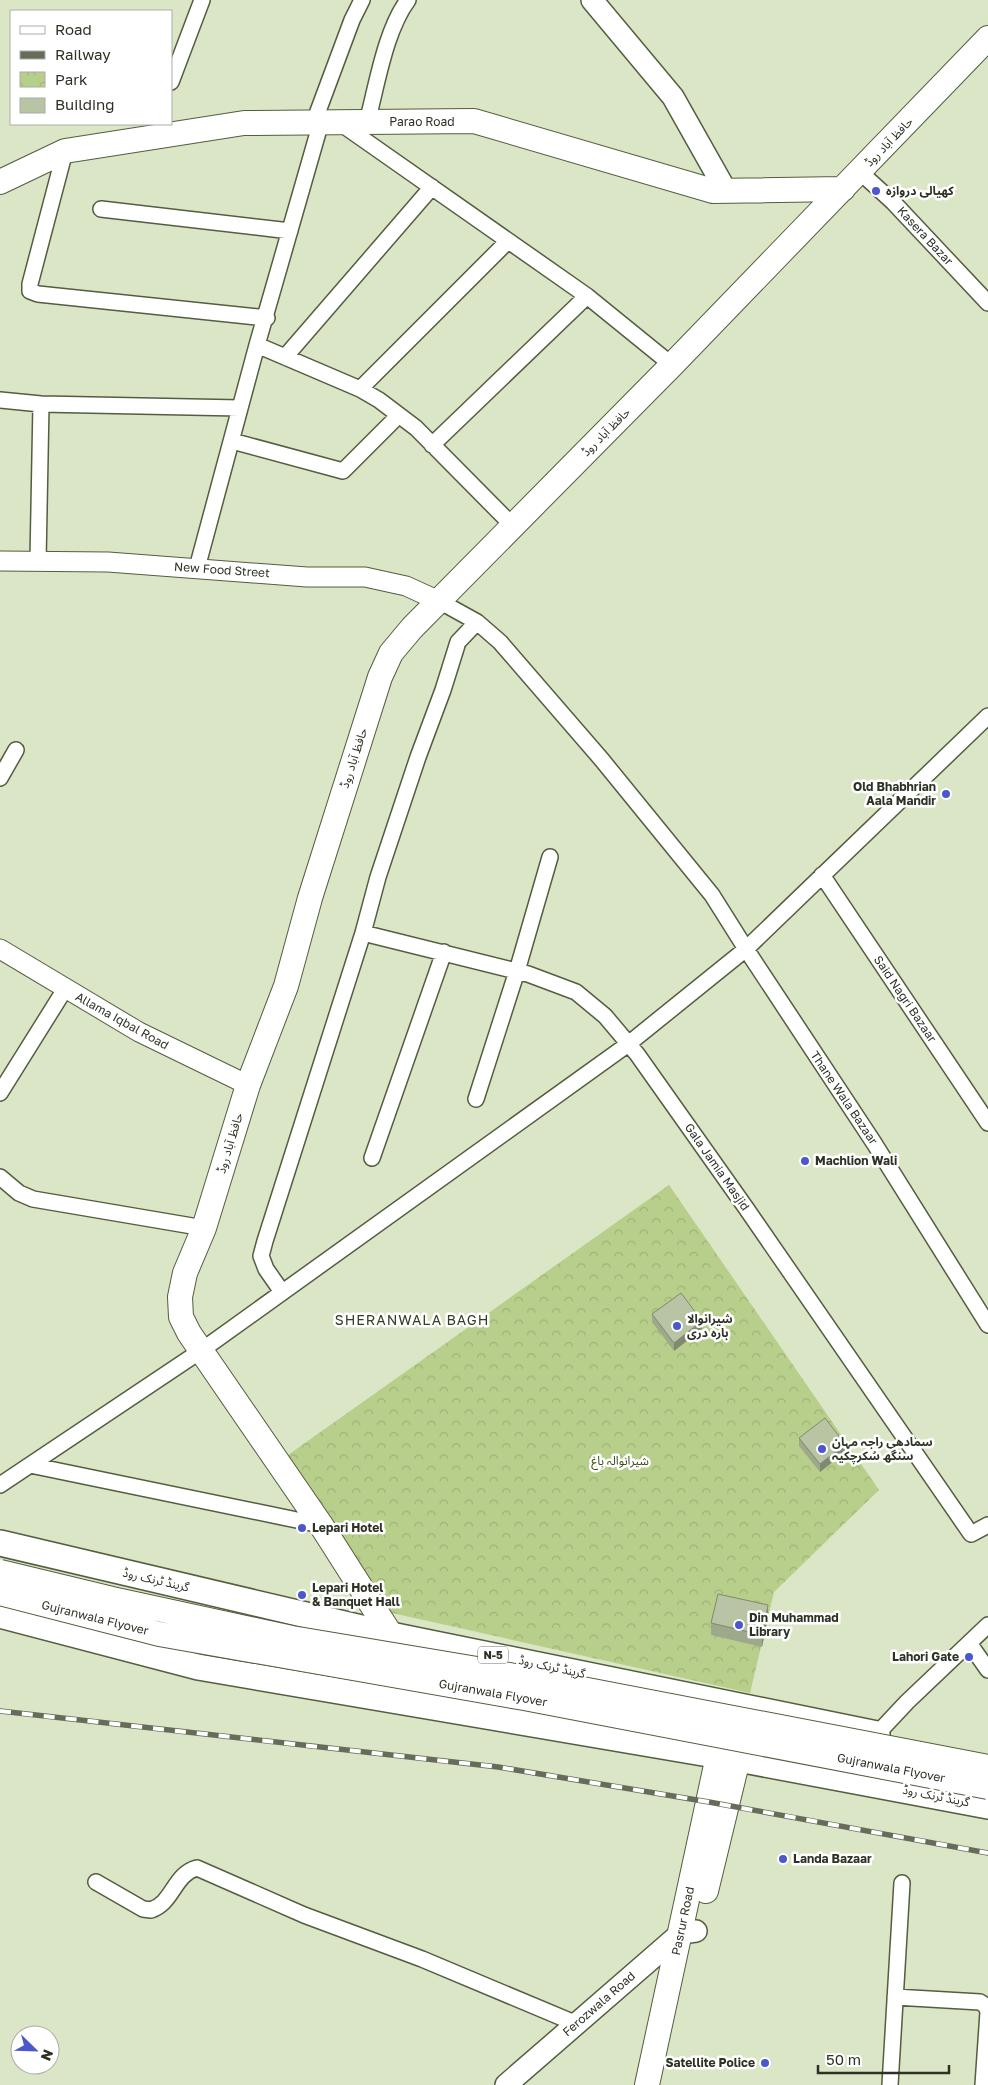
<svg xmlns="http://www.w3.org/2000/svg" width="988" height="2085" font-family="'Golos Text','Noto Sans Arabic',sans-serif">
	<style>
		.park { fill: url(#park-crowns) }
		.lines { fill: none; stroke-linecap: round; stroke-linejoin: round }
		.minor-casing { stroke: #535d40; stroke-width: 18 }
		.tertiary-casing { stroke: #535d40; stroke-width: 21 }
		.secondary-casing { stroke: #535d40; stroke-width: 24 }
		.primary-casing { stroke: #535d40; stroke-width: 26 }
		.trunk-casing { stroke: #535d40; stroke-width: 28 }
		.minor { stroke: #fff; stroke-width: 15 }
		.tertiary { stroke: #fff; stroke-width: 19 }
		.secondary { stroke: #fff; stroke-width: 21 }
		.primary { stroke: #fff; stroke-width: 24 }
		.trunk { stroke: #fff; stroke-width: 25 }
		.rail-casing { stroke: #656c59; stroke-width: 5.5 }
		.rail { stroke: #fff; stroke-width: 4; stroke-dasharray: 11; stroke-linecap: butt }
		.primary-bridge-casing { stroke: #535d40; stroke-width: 26; stroke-linecap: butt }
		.primary-bridge { stroke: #fff; stroke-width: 24 }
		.wall { fill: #9ea98c }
		.shaded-wall { fill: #818972 }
		.building { fill: #b8c4a3; stroke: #818972 }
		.poi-dot { fill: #4b57cc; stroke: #fff; stroke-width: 2 }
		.labels { text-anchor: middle; stroke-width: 5; stroke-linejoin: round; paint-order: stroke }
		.shield { fill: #fff; stroke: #6c7066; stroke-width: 1 }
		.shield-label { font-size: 11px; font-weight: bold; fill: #2d3225 }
		.street-label { font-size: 12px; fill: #2d3225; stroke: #fff }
		.poi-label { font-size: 12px; font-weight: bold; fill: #2d3225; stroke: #fff; text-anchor: start }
		.park-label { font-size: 12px; fill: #3b4b13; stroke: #fff }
		.neighbourhood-label { font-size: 14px; letter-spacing: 1px; fill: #353e23; stroke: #fff }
	</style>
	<defs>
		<pattern id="park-crowns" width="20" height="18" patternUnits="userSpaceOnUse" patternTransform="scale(1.25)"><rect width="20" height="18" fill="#b7cf8a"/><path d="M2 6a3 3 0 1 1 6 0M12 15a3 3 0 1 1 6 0" fill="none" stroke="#9eb277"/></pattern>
	</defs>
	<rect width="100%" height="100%" fill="#dae6c5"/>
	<path class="park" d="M669,1185L879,1490L774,1592L750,1693L392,1613L288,1455Z"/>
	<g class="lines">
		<g class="minor-casing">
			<path id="minor" d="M171,82L202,0
				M314,122L352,20L362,0
				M367,122C377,85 385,31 408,0
				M340,123L587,296L672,365
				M65,151L30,284V291L38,294L267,318
				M860,172L893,202L988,303
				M101,209L290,231
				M257,345L360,389L379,400L416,428L513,526
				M285,357L432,187
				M360,389L508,241
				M0,400L41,404L240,408
				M232,441L343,471L399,415
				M432,445L587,296
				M38,561L41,404
				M197,568L257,345L321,122
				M439,601L477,622L500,642L602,760L712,895L746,949L874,1143L988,1325
				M0,778L16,750
				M822,875L988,1123
				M363,933L528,974L576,992L605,1016L637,1054L746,1208L971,1534L988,1525
				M0,1093L65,989
				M476,1099L517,971L550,857
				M372,1158L444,952
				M0,1177L19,1193L33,1199L204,1228
				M282,1292L266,1269L261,1256L265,1241L363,933L378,877L418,757L443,690L458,642L477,622
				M30,1465L321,1525
				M0,1485L202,1350L627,1045L746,949L988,716
				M969,1643L988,1670
				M875,1742L877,1734L907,1702L988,1625
				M96,1882L143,1909L151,1910C173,1903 174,1874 197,1868L304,1915L422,1959L577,2024
				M895,1997L980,2002L986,2006L988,2012L983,2085
				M890,2085L902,1883"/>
		</g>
		<g class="tertiary-casing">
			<path id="tertiary" d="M0,561L108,562L307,577H365L406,586L439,601
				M0,949L139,1032L248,1085"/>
		</g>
		<g class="secondary-casing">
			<path id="secondary" d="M592,0L673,97L726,191
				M506,2085L681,1933L696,1931"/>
		</g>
		<g class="primary-casing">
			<path id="primary" d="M0,182L65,151L244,123L474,121L713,191L843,189
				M391,1635L321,1525L189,1333L181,1317L180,1297L185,1273L204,1228L248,1085L286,986L310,898L380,677L391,653L412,628L672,365L988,38
				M706,1891L738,1759
				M647,2085L718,1756"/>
		</g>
		<g class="trunk-casing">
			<path id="trunk" d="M0,1543L391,1635L877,1734
				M0,1615L198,1667L738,1759L988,1806"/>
		</g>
		<use href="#minor" class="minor"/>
		<use href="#tertiary" class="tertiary"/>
		<use href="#secondary" class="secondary"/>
		<use href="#primary" class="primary"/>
		<use href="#trunk" class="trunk"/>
		<g class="rail-casing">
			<path id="rail" d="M0,1711L498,1767L709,1802L988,1853"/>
		</g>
		<use href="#rail" class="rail"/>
		<g class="primary-bridge-casing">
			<path id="primary-bridge" d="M0,1572L112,1599L292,1638L483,1670L988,1767
				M0,1593L159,1634L524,1698L988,1787"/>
		</g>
		<use href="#primary-bridge" class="primary-bridge"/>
	</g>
	<path class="wall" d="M652,1314L702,1329L674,1351L652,1322Z
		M799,1438L845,1452L820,1472L799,1446Z
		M768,1617L762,1647L711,1635V1623Z"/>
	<path class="shaded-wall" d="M702,1321V1329L674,1351V1343Z
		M845,1444V1452L820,1472V1464Z
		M768,1605V1617L762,1647V1635Z"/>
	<path class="building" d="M681,1293L702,1321L674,1343L652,1314Z
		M825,1418L845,1444L820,1464L799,1438Z
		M718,1594L768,1605L762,1635L711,1623Z"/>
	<g class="poi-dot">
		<circle cx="876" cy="191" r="5"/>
		<circle cx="946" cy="794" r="5"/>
		<circle cx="805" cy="1161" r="5"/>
		<circle cx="677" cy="1326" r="5"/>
		<circle cx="822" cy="1449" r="5"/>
		<circle cx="302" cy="1528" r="5"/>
		<circle cx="302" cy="1595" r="5"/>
		<circle cx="739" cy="1625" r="5"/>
		<circle cx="969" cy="1657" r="5"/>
		<circle cx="783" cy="1859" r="5"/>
		<circle cx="765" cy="2063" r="5"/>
	</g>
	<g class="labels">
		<rect class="shield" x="478" y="1646.5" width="30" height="17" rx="4"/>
		<g class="shield-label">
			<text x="493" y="1659">N-5</text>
		</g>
		<g class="street-label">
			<text x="422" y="126">Parao Road</text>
			<text transform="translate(889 142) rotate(-46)" y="4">حافظ آباد روڈ</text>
			<text transform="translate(925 236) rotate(47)" y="4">Kasera Bazar</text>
			<text transform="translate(606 432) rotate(-45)" y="4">حافظ آباد روڈ</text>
			<text transform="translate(222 570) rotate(4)" y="4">New Food Street</text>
			<text transform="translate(354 758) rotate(-72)" y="4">حافظ آباد روڈ</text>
			<text transform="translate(905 999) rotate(56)" y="4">Said Nagri Bazaar</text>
			<text transform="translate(122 1021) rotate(29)" y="4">Allama Iqbal Road</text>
			<text transform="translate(844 1098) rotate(56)" y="4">Thane Wala Bazaar</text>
			<text transform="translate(230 1143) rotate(-73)" y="4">حافظ آباد روڈ</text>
			<text transform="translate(717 1167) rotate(55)" y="4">Gala Jamia Masjid</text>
			<text transform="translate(156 1580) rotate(13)" y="4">گرینڈ ٹرنک روڈ</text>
			<text transform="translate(95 1618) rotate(14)" y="4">Gujranwala Flyover</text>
			<text transform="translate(552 1667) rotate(12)" y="4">گرینڈ ٹرنک روڈ</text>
			<text transform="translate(493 1693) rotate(10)" y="4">Gujranwala Flyover</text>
			<text transform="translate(891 1768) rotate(11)" y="4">Gujranwala Flyover</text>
			<text transform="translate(936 1796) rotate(11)" y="4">گرینڈ ٹرنک روڈ</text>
			<text transform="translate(683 1921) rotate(-78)" y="4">Pasrur Road</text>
			<text transform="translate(599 2004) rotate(-41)" y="4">Ferozwala Road</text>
		</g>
		<g class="poi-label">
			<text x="886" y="195">کھیالی دروازہ</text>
			<text x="936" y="791" text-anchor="end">Old Bhabhrian<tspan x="936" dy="14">Aala Mandir</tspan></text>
			<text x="815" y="1165">Machlion Wali</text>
			<text x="687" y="1323">شیرانوالا<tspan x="687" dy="14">بارہ دری</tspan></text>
			<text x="832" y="1446">سمادھی راجہ مہان<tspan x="832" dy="14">سنگھ سُکرچکیہ</tspan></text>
			<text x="312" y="1532">Lepari Hotel</text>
			<text x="312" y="1592">Lepari Hotel<tspan x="312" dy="14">&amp; Banquet Hall</tspan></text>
			<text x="749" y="1622">Din Muhammad<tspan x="749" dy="14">Library</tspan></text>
			<text x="959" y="1661" text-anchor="end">Lahori Gate</text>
			<text x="793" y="1863">Landa Bazaar</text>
			<text x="755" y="2067" text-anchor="end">Satellite Police</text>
		</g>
		<g class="park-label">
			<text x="620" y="1465">شیرانوالہ باغ</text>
		</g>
		<g class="neighbourhood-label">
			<text x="412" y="1325">SHERANWALA BAGH</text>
		</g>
	</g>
	<rect x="10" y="10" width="162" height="115" fill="#ffffff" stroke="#abada8"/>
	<rect x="20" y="26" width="25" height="8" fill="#ffffff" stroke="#abada8"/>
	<text x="55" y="35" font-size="15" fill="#2d3225">Road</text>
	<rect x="20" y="51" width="25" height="8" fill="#656c59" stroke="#abada8"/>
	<text x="55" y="60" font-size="15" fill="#2d3225">Railway</text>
	<rect x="20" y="72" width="25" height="15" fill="url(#park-crowns)" stroke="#abada8"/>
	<text x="55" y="85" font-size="15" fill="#2d3225">Park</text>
	<rect x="20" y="98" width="25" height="15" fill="#b8c4a3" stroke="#abada8"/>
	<text x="55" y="110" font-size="15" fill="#2d3225">Building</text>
	<g transform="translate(35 2050) rotate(113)"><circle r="24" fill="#ffffff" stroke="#abada8"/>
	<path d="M0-4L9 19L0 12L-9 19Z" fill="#4b57cc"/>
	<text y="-8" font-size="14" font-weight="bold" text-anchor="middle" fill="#2d3225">N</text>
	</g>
	<path d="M818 2065v8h131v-8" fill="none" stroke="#2d3225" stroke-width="2.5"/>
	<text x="826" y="2065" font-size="15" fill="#2d3225" stroke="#ffffff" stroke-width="4" paint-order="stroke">50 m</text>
</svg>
